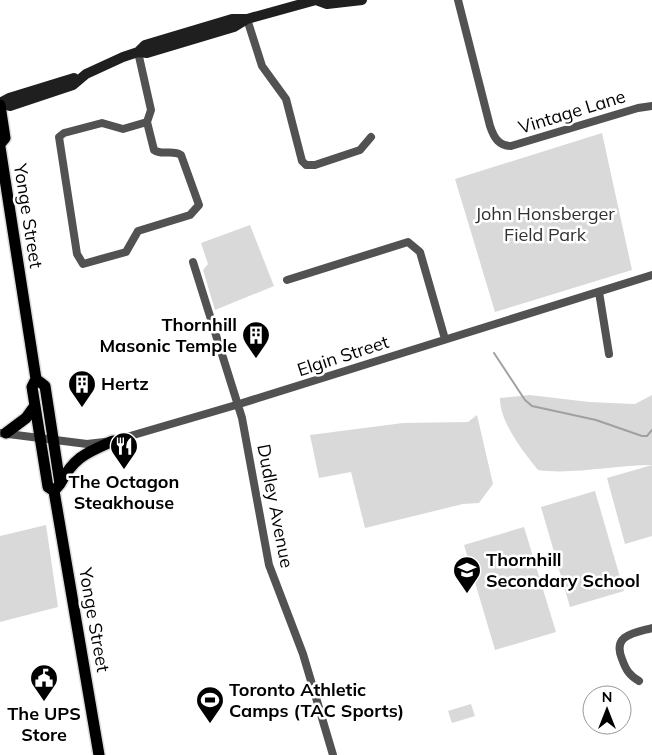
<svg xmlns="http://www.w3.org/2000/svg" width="652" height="755" font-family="Mulish,sans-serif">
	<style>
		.green { fill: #d9d9d9 }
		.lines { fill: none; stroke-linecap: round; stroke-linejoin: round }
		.stream { stroke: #a0a0a0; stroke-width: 2 }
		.primary-casing { stroke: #dbdbdb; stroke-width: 14 }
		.street { stroke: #525252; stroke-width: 8 }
		.secondary { stroke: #1f1f1f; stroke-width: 10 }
		.primary { stroke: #000; stroke-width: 11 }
		.labels { text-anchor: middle; stroke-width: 5; stroke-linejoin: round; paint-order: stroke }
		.street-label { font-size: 18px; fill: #000; stroke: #fff }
		.park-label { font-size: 18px; fill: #303030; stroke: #fff }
		.poi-label { font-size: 18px; font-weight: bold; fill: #000; stroke: #fff; text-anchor: start }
	</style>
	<rect width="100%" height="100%" fill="#fff"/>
	<path class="green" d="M602,133L632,270L495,312L455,179Z
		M250,225L274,286L215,310L203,270L208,264L201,243Z
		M530,395L589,402L635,404L652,395V536L625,544L607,478L652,465C617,465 570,475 538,470C524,453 499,421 500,398Z
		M477,415L493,484L479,503L463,504L365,528L351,472L319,478L310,435L403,423L468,422Z
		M595,491L624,591L570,607L541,507Z
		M46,525L58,607L0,622V536Z
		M524,527L556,632L495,650L464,545Z
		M471,704L475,716L452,723L448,711Z"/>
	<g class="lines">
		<path class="stream" d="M494,353L525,400L532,406L596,420L642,436H647L652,430"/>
		<g class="primary-casing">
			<path id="primary" d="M0,105L5,138L0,144
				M0,147L36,379L32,387L48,487L54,491
				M36,379L45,386L60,484L54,491L99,755
				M6,433L26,418L34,407
				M60,484C74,457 86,453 113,441"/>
		</g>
		<path class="street" d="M458,0L490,126C494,138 499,146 511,146L638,108L652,106
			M247,19L262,66L286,99L302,161L306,165H315L360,150L371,137
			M138,52L151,110L147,122L154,150C162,156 172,149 181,155L199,205L190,215L138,231L126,252L83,264L77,254L59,137L64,133L102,123L123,129L147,122
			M193,262L242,418L269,565L303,654L333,755
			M287,280L408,242L420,252L445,339
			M599,292L609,354
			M0,433L87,444L113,441L236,405L652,275
			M639,681C629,675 626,670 622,659C612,635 634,633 652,628"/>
		<path class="secondary" d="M316,0L327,4L362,0
			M138,52L145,45L232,19H247
			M0,103L10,106L73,85L86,74L123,57L138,52L147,53L234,27L247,19L316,0
			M0,103L9,98L74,78"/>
		<use href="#primary" class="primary"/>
	</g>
	<defs>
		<g id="building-pin" transform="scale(1.4375)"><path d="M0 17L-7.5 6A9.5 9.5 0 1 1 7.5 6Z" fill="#000" stroke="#fff"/><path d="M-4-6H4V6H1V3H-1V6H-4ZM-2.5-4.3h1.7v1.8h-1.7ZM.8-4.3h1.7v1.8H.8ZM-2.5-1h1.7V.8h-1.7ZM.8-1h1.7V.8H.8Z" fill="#fff"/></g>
		<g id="restaurant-pin" transform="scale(1.4375)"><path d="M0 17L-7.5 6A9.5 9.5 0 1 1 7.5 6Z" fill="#000" stroke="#fff"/><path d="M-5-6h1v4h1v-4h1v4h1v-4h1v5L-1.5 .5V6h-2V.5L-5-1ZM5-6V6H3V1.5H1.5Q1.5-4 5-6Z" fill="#fff"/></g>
		<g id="school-pin" transform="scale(1.4375)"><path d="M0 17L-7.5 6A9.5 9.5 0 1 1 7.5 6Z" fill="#000" stroke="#fff"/><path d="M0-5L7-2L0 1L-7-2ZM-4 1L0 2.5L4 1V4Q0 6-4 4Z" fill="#fff"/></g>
		<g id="civic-pin" transform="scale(1.4375)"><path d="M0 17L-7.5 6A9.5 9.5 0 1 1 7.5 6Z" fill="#000" stroke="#fff"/><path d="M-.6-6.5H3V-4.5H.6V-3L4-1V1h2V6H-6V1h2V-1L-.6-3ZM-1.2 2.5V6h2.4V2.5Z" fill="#fff"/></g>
		<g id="stadium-pin" transform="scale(1.4375)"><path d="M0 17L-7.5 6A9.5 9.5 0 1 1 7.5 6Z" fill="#000" stroke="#fff"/><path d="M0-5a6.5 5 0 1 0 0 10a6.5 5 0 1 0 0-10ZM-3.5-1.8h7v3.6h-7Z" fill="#fff"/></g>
	</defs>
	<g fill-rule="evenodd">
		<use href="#building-pin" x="256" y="335"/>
		<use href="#building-pin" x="82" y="384"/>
		<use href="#restaurant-pin" x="124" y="446"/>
		<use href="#school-pin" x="467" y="570"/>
		<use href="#civic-pin" x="44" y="678"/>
		<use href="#stadium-pin" x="210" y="700"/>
	</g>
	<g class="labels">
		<g class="street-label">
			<text transform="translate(572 112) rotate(-17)" y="6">Vintage Lane</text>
			<text transform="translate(28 216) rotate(81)" y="6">Yonge Street</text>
			<text transform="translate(343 356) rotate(-18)" y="6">Elgin Street</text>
			<text transform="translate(275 506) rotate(79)" y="6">Dudley Avenue</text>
			<text transform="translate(94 620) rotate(80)" y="6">Yonge Street</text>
		</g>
		<g class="park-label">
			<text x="545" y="220">John Honsberger<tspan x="545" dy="21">Field Park</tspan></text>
		</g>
		<g class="poi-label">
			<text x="237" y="331" text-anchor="end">Thornhill<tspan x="237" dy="21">Masonic Temple</tspan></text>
			<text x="101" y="390">Hertz</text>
			<text x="124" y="488" text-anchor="middle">The Octagon<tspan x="124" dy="21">Steakhouse</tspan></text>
			<text x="486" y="566">Thornhill<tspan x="486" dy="21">Secondary School</tspan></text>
			<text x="229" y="696">Toronto Athletic<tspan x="229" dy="21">Camps (TAC Sports)</tspan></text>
			<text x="44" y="720" text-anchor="middle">The UPS<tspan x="44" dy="21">Store</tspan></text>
		</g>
	</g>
	<g transform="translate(607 710)"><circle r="24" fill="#ffffff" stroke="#999999"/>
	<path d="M0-4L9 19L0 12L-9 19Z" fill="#000000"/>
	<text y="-8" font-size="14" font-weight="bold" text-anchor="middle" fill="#000000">N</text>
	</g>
</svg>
